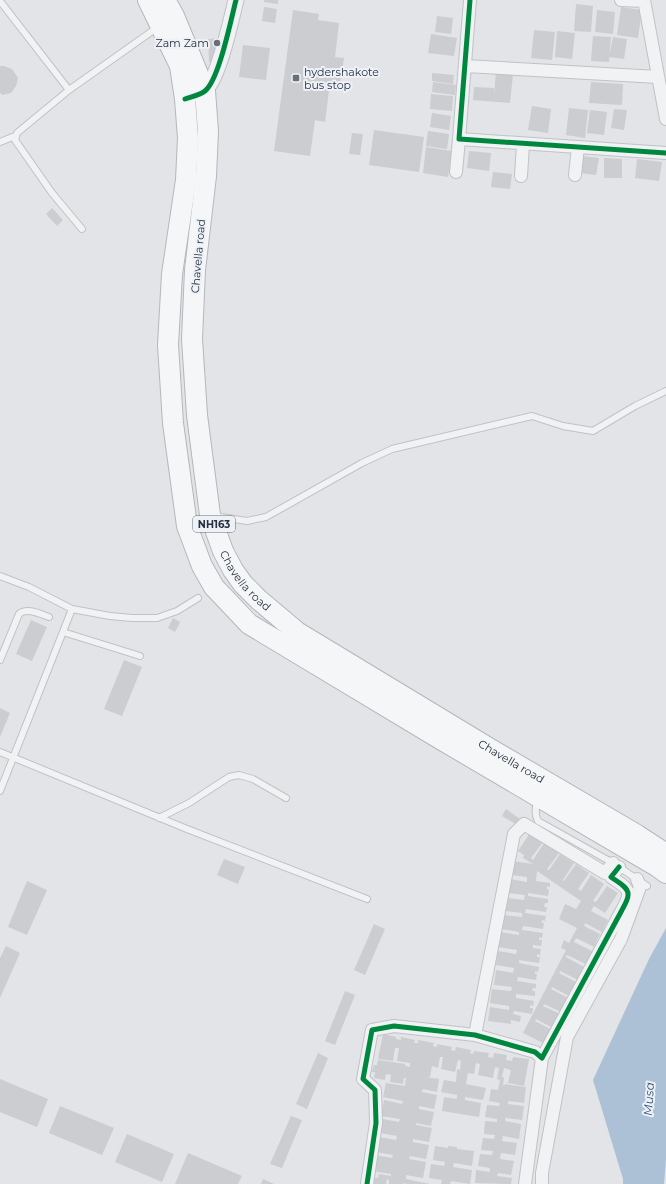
<svg xmlns="http://www.w3.org/2000/svg" width="666" height="1184" font-family="Montserrat,sans-serif">
	<style>
		.water { fill: #adc1d6 }
		.building { fill: #cbcdd1 }
		.lines { fill: none; stroke-linecap: round; stroke-linejoin: round }
		.service-casing { stroke: #c0c2c5; stroke-width: 8 }
		.minor-casing { stroke: #c0c2c5; stroke-width: 14 }
		.tertiary-casing { stroke: #c0c2c5; stroke-width: 17 }
		.trunk-casing { stroke: #b4b7bc; stroke-width: 22 }
		.service { stroke: #f1f2f4; stroke-width: 6 }
		.minor { stroke: #f1f2f4; stroke-width: 12 }
		.tertiary { stroke: #f1f2f4; stroke-width: 15 }
		.trunk { stroke: #f5f6f7; stroke-width: 20 }
		.cycleway-casing { stroke: #eef2f7; stroke-width: 8 }
		.cycleway { stroke: #00873e; stroke-width: 5 }
		.poi-dot { fill: #68707c; stroke: #eef2f7; stroke-width: 1.5 }
		.labels { text-anchor: middle; stroke-width: 4; stroke-linejoin: round; paint-order: stroke }
		.shield { fill: #eef2f7; stroke: #626b79; stroke-width: 1 }
		.shield-label { font-size: 10px; font-weight: bold; fill: #263143 }
		.poi-label { font-size: 11px; fill: #263143; stroke: #eef2f7; text-anchor: end }
		.street-label { font-size: 11px; fill: #263143; stroke: #eef2f7 }
		.water-label { font-size: 12px; font-style: italic; fill: #2c517b; stroke: #eef2f7 }
	</style>
	<rect width="100%" height="100%" fill="#e2e4e7"/>
	<path class="water" d="M666,928V1159L664,1184H623V1179L593,1080L649,959Z"/>
	<path class="building" d="M264,0H278V4L264,2Z
		M576,4L593,6L591,32L574,31Z
		M264,7L277,9L275,23L262,21Z
		M621,7L642,10L638,38L617,35Z
		M293,10L319,14L318,20L339,23L335,57L344,58L340,84L330,83L325,122L315,120L310,156L274,151Z
		M597,10L615,12L613,34L595,32Z
		M437,16L453,18L451,34L435,32Z
		M534,30L555,32L552,60L531,58Z
		M557,31L575,33L572,59L555,57Z
		M431,34L457,38L454,56L428,53Z
		M593,36L611,37L609,62L591,61Z
		M613,37L627,39L624,59L609,57Z
		M221,38L216,65L209,62L208,39Z
		M243,45L270,48L266,80L239,77Z
		M0,66H4L12,69L18,78L16,86L11,93L2,95L0,93Z
		M496,72L513,74L510,103L473,100L474,87L494,88V95Z
		M432,73L454,75L453,84L432,81Z
		M433,82L456,85L455,95L432,92Z
		M591,82L623,84L622,105L589,103Z
		M431,94L453,96L452,111L430,109Z
		M532,106L551,109L548,133L528,130Z
		M569,108L588,110L585,138L566,135Z
		M614,109L627,110L624,130L611,128Z
		M590,110L607,112L604,135L587,133Z
		M432,113L451,116L449,130L430,127Z
		M374,130L424,137L419,172L369,165Z
		M428,131L449,134L447,149L426,146Z
		M352,133L363,134L360,155L349,154Z
		M426,147L452,151L448,177L423,173Z
		M469,151L491,153L489,171L467,168Z
		M582,156L599,158L596,175L579,173Z
		M604,158L622,159V178H604Z
		M637,159L662,162L659,181L635,178Z
		M493,172L512,174L510,189L491,187Z
		M52,208L63,220L57,226L46,214Z
		M173,618L180,622L175,632L168,628Z
		M31,620L47,627L32,661L16,654Z
		M124,660L142,667L122,716L104,709Z
		M0,708L10,713L0,737Z
		M506,809L523,821L517,825L502,816Z
		M530,833L543,842L531,858L533,860L544,843L559,853L547,869L549,870L560,854L574,863L563,880L564,881L576,864L589,873L578,889L581,891L591,875L604,884L593,901L596,902L607,886L618,893L605,913L594,906L591,911L608,920L602,932L585,923L584,926L600,934L594,947L576,938L574,942L592,951L586,964L567,955L566,957L584,967L578,980L560,971L559,973L576,982L569,996L552,987L551,989L568,998L561,1012L544,1004L543,1006L560,1014L553,1028L536,1019L535,1021L552,1030L545,1044L523,1033L566,950L561,948L564,940L569,943L577,928L559,919L565,904L576,909L581,901L537,871L536,881L550,883V887L547,886V889L549,890L548,896L528,893V896L548,899V903H545L544,907H547L546,912L526,909L525,913L546,916L545,921L542,920V923H544L543,929L523,926L522,930L543,933L542,938L539,937V940H542L541,946L533,945V948L541,949L540,955L537,954V957H540L539,963L519,960V963L539,967L538,972L535,971V974H537L536,980L518,977L517,981L536,984V988H533L532,991H535V996L516,994V998L534,1001L533,1006L530,1005V1008H533L532,1014L514,1011L513,1014L521,1016L520,1022L511,1020V1024L488,1021L490,1007L509,1010V1006L490,1003L492,989L511,991L512,987L494,985L496,970L513,973L514,968L496,965L498,951L516,954L517,950L498,947L500,932L519,935V932L502,929L504,915L522,917V913L505,911L507,898L524,900L525,895L508,893L510,879L527,882V877L511,875L513,861L533,864L523,858L524,855L518,851Z
		M224,859L245,867L238,884L217,875Z
		M27,881L47,890L27,935L8,927Z
		M374,924L385,929L365,975L354,970Z
		M6,946L20,953L0,998V958Z
		M345,991L355,995L335,1045L325,1041Z
		M383,1034L396,1037V1039L401,1040V1037L415,1040L414,1043H418V1040L434,1043L433,1046L437,1047V1044L452,1047L451,1050L455,1051L456,1047L471,1050L470,1053L473,1054L474,1051L489,1053L488,1057L493,1058L494,1053L507,1055L506,1060L512,1061L513,1057L529,1059L524,1086L508,1083L511,1070L504,1068L502,1077H504L503,1085H505V1084L526,1087L524,1103L508,1101V1104L524,1106L522,1120L505,1118V1121L521,1124L519,1139L503,1136L502,1141L517,1143L515,1155L501,1153L500,1159L514,1161L511,1175L498,1173L497,1176L512,1178L511,1184L475,1183L476,1170L490,1172V1168L478,1166L480,1154L492,1155L493,1151L481,1150L483,1138L494,1139L495,1135L484,1134L485,1121L497,1122V1119L485,1117L487,1105L499,1106L500,1103L489,1101L491,1089L498,1090L500,1080L497,1079L499,1068L495,1067L493,1078L478,1075L480,1064L476,1063L474,1074L468,1073L466,1084L486,1088L483,1100L465,1097V1100L481,1103L479,1117L442,1111L444,1097L457,1099V1095L441,1092L444,1080L456,1082L457,1069L460,1070L461,1061L458,1060L455,1072L441,1069L443,1057H440L438,1068L432,1066L430,1077H425L439,1079L437,1092L423,1089L422,1092L437,1095L434,1109L419,1106V1109L434,1112L431,1126L416,1123V1125L432,1128L429,1142L413,1139V1142L429,1145L426,1159L410,1156L409,1159L426,1162L423,1178L406,1175V1179L430,1184H407L404,1183L403,1184H389V1180L387,1179L386,1184H372L373,1178H378L379,1174L391,1176V1174L372,1171L375,1155L392,1158L393,1155L376,1152L379,1137L396,1140L397,1136L380,1133L383,1119L399,1122L400,1119L381,1116L384,1100L402,1104L403,1101L383,1097L386,1083L405,1086L406,1078H404L403,1084L390,1082L391,1075L386,1074L385,1080L374,1078L375,1072H372L374,1065H377L378,1060L405,1064V1066L410,1067V1063L397,1061L399,1048H395L393,1061L378,1059Z
		M318,1053L328,1058L307,1109L296,1104Z
		M0,1079L48,1099L37,1127L0,1112Z
		M60,1106L114,1128L102,1155L49,1133Z
		M291,1116L302,1120L282,1168L270,1164Z
		M127,1134L174,1154L162,1182L115,1162Z
		M435,1146L448,1148V1146L457,1147V1149L474,1151L472,1166L454,1163L453,1167L472,1170L470,1184L451,1181L450,1184H441L442,1180L429,1178L431,1164L444,1166L445,1162L433,1160Z
		M188,1153L242,1176L238,1184H175Z
		M263,1179L274,1184H261Z"/>
	<g class="lines">
		<g class="service-casing">
			<path id="service" d="M0,1L69,90
				M0,142L15,136
				M82,229L52,193L15,140L17,133L69,90L158,27
				M214,516L247,521L266,517L362,463L392,449L532,416L563,426L593,431L635,406L666,391
				M0,576L29,587L72,609L110,616L132,618H157L177,611L198,598
				M63,632L140,656
				M0,660L19,614C27,607 40,614 49,617
				M0,752L187,829L367,899
				M0,791L72,609
				M537,800C536,807 534,814 538,821L613,863L647,886
				M159,818L189,803L229,777L239,775L253,779L286,798"/>
		</g>
		<g class="minor-casing">
			<path id="minor" d="M470,0L459,139L666,153
				M621,0L644,1
				M644,0L666,119
				M466,66L658,77
				M456,172L459,139
				M575,175L578,147
				M521,176L523,144
				M475,1035L514,834L524,824L605,873L613,863
				M367,1184L376,1123L375,1090L363,1079L372,1030L394,1026L475,1035L535,1052L542,1058L622,910C624,906 628,900 628,895C629,887 616,881 611,877L619,867
				M525,1184L542,1058
				M542,1184V1173L567,1037L621,939L640,887L637,879"/>
		</g>
		<g class="tertiary-casing">
			<path id="tertiary" d="M197,94C199,93 203,92 205,90C219,78 231,20 236,0"/>
		</g>
		<g class="trunk-casing">
			<g id="trunk">
				<path d="M148,0L180,66L185,99L188,138L186,180L172,274L168,345L173,423L187,526L202,566L214,587L249,624L442,740L658,867L666,873"/>
				<path id="s1" d="M165,0L174,16L205,91L208,131L206,176L195,270L192,339L197,415L210,515L223,551L233,570L243,584L259,600L297,632L487,747L637,835L666,854"/>
			</g>
		</g>
		<use href="#service" class="service"/>
		<use href="#minor" class="minor"/>
		<use href="#tertiary" class="tertiary"/>
		<use href="#trunk" class="trunk"/>
		<g class="cycleway-casing">
			<path id="cycleway" d="M470,0L459,139L666,153
				M185,99C191,97 200,95 205,91C219,80 231,19 236,0
				M367,1184L376,1123L375,1090L363,1079L372,1030L394,1026L475,1035L535,1052L542,1058L622,910C624,906 628,900 628,895C629,887 616,881 611,877L619,867"/>
		</g>
		<use href="#cycleway" class="cycleway"/>
	</g>
	<g class="poi-dot">
		<circle cx="217" cy="43" r="4"/>
		<rect x="292" y="74" width="8" height="8" rx="2"/>
	</g>
	<g class="labels">
		<rect class="shield" x="193" y="516" width="42" height="16" rx="3"/>
		<g class="shield-label">
			<text x="214" y="528">NH163</text>
		</g>
		<g class="poi-label">
			<text x="209" y="47">Zam Zam</text>
			<text x="304" y="76" text-anchor="start">hydershakote<tspan x="304" dy="13">bus stop</tspan></text>
		</g>
		<g class="street-label">
			<text transform="translate(198 256) rotate(-85)" y="4">Chavella road</text>
			<text dy="4" stroke="none"><textPath href="#s1" startOffset="601">Chavella road</textPath></text>
			<text dy="4" stroke="none"><textPath href="#s1" startOffset="925">Chavella road</textPath></text>
		</g>
		<g class="water-label">
			<text transform="translate(649 1099) rotate(-87)" y="4">Musa</text>
		</g>
	</g>
</svg>
